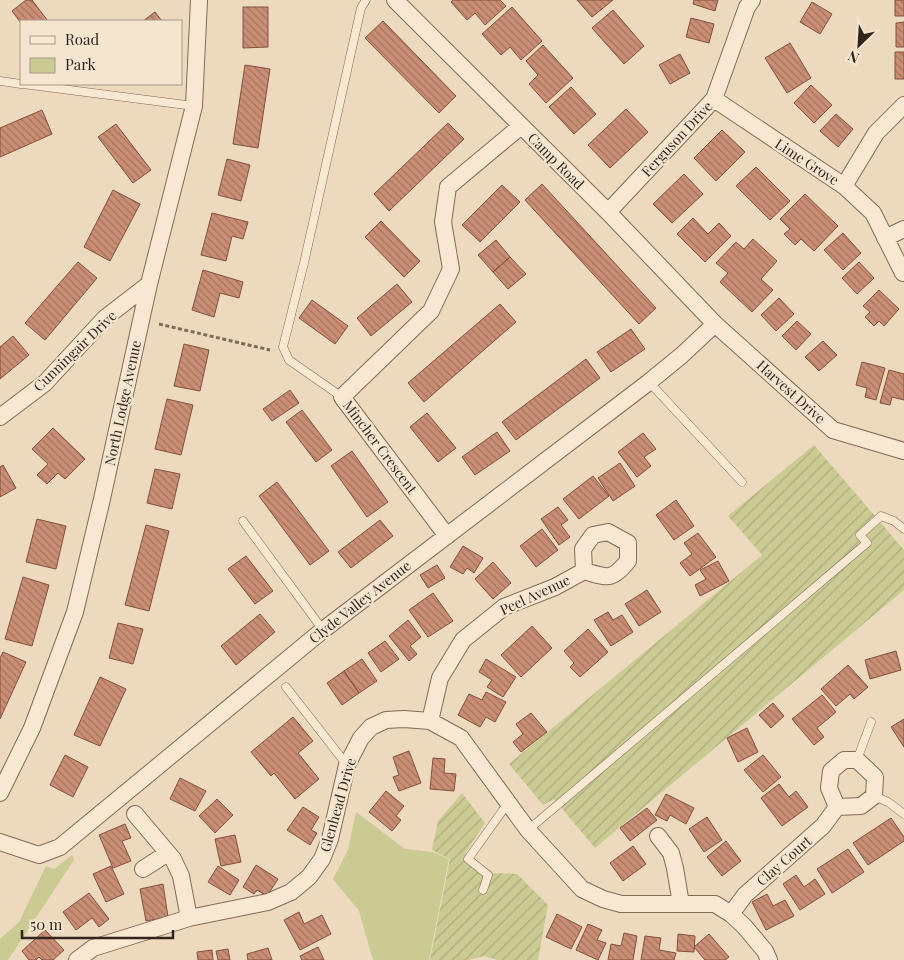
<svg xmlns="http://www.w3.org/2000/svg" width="904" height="960" font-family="'Playfair Display',serif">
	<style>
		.park { fill: #caca93 }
		.garden { fill: url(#garden-furrows) }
		.building { fill: url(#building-back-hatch); stroke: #83513e }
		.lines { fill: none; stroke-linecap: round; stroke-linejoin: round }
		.lane-casing { stroke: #856a57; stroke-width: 9 }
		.street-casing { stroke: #856a57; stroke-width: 18 }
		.path { stroke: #856a57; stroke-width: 3; stroke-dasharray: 4 2.5; stroke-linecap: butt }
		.lane { stroke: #f8e8d1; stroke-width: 8 }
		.street { stroke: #f8e8d1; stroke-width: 16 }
		.labels { text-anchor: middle; stroke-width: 4.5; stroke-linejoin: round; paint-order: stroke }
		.street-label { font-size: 14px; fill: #34251c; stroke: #f4e5ce }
	</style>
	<defs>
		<pattern id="garden-furrows" width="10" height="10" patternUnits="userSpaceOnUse" patternTransform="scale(1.25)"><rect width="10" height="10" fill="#caca93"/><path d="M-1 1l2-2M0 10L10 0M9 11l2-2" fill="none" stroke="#aead7e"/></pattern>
		<pattern id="building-back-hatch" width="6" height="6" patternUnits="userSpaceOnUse" patternTransform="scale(1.25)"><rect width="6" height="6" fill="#ca8e75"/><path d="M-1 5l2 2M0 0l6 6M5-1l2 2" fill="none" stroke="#a5745f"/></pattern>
	</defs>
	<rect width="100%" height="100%" fill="#edd9be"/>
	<path class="park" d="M356,812L405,849L433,852L449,859L429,960H373L359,911L333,879L348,850Z
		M72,855L74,860L8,960H0V939L19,922L46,866L54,869Z"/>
	<path class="garden" d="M814,445L904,550V590L595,848L554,799L543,805L509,764L762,555L728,516Z
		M462,793L485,823L465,853L494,873L517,874L548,905L538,960H498L484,956L469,960H430L450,859L432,850L438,821Z"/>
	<path class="building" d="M26,0H32L48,21H21V23L12,11Z
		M453,0H500L506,6L485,25L475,13L467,20L451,2Z
		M577,0H613L592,17Z
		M694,0H718L715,11L693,4Z
		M895,0H904V16H895Z
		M812,2L832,14L820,34L800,22Z
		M243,7H268V47L243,48Z
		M512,7L542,41L521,60L510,47L501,55L482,34Z
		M613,10L644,46L624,64L592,28Z
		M155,12L162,21H143Z
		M691,18L714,24L709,43L686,37Z
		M383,21L456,96L439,113L365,38Z
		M904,22V47H896V23Z
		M790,43L811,78L787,93L765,58Z
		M543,45L573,78L546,103L529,84L538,75L526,61Z
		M895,52H904V79H895Z
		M680,54L690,73L670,84L659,65Z
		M245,65L270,69L258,148L233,144Z
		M811,85L832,105L814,123L794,103Z
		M571,87L596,114L574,134L549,107Z
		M626,109L648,132L610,168L588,145Z
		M42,110L52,134L0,157V128Z
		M836,114L853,129L838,147L820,131Z
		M448,123L464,139L389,211L374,194Z
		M116,124L151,170L133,183L98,137Z
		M722,130L745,152L716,181L694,158Z
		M227,159L250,165L241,201L218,195Z
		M756,167L790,201L770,220L736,186Z
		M684,174L703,194L672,223L653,204Z
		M542,184L656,308L639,324L525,200Z
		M502,185L520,202L480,242L462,225Z
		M113,190L140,204L110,261L84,247Z
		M805,194L838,226L814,251L801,239L795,245L784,234L790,229L780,219Z
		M212,213L248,222L243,239L232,236L226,261L201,255Z
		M693,218L708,234L719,223L731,236L705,262L677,234Z
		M381,221L420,261L404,277L365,237Z
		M843,233L861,253L843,270L824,250Z
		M753,239L777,261L761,279L773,290L752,312L720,282L728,273L716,263L736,242L744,249Z
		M496,240L510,257L493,272L478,255Z
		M510,257L526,274L508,289L493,272Z
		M78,262L97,278L45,340L25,323Z
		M859,262L874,278L857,294L842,278Z
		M203,270L243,282L239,298L220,293L214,317L192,310Z
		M397,284L412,302L371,336L357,318Z
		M879,290L899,309L884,326L879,321L874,326L865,317L870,312L863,306Z
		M779,298L794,314L776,331L761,315Z
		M312,300L348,326L335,344L299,318Z
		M500,304L516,322L424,402L408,383Z
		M797,321L811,334L796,350L782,336Z
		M631,329L645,349L611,372L597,352Z
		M13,336L29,355L0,379V347Z
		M823,341L837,355L819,371L805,357Z
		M184,344L209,350L200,391L174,386Z
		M586,359L600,378L516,440L502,422Z
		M862,362L885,368L876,400L865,397L867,388L856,385Z
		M889,370L904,374V400L892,397L890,405L880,403Z
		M290,390L299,403L272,421L263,409Z
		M167,399L193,405L181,455L155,449Z
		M302,410L332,450L316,462L286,422Z
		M427,413L456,448L438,462L410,427Z
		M53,428L85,459L65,479L58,473L47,484L37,475L48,464L32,449Z
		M497,432L510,451L475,475L462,457Z
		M643,433L656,449L644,457L651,466L637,477L618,452Z
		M352,451L388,502L367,517L331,466Z
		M620,463L635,486L613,501L598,478Z
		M3,465L16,488L0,497V467Z
		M155,469L180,474L172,509L147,503Z
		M593,476L609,496L579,519L563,499Z
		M277,482L329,551L310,565L259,496Z
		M676,500L694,526L674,540L656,515Z
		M558,507L568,520L561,525L570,537L559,545L541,519Z
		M37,519L66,526L56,569L26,562Z
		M380,520L393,536L351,568L338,552Z
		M146,525L169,531L149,611L125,605Z
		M542,529L558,550L536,567L520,546Z
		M698,533L716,557L690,576L680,563L692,554L684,543Z
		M463,546L483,558L474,573L467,568L463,574L450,567Z
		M246,556L273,591L255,604L228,569Z
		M718,561L729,581L700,596L695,585L706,579L700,570Z
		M493,562L511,583L493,599L475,579Z
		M437,565L445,578L428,588L420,575Z
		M23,577L49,585L32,646L5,639Z
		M647,590L661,612L639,626L625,604Z
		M433,593L453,621L428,637L409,610Z
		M608,612L613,620L622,615L633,632L611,646L594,620Z
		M260,614L275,632L236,665L221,646Z
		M408,620L421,637L410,646L417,654L409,661L389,636Z
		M118,623L143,629L133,664L109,658Z
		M532,626L552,648L521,677L501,655Z
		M588,629L608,652L580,677L570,667L574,663L564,651Z
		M385,641L399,659L381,672L368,653Z
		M896,651L901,670L870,679L865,660Z
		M3,652L26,662L0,719V658Z
		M362,659L377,681L359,693L344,671Z
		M486,659L516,677L503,697L487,687L492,680L479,672Z
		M848,665L868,687L854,699L850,694L836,706L821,689Z
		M344,671L359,693L342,705L327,683Z
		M100,677L126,689L100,746L74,735Z
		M486,692L506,702L495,722L486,717L480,727L458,715L469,694L482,700Z
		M822,695L836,712L817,728L824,737L814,745L792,719Z
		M773,703L784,716L771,728L759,715Z
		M531,713L547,732L521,752L513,742L523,734L516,724Z
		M293,717L313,741L298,753L319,779L295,799L274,773L271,776L251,752Z
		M904,719V747L891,727Z
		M747,728L758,752L738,762L727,738Z
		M409,751L421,783L399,791L393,777L399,775L393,757Z
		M65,755L88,767L73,797L50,785Z
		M763,755L781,777L763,792L744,770Z
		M433,758L445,759L444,773L456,774L454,791L430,789Z
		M180,778L206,791L195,811L170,799Z
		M779,784L789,797L796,791L808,807L782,826L761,798Z
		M386,791L404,806L396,816L401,820L392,831L369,812Z
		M666,794L694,808L686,824L670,815L667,821L655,815Z
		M217,799L233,815L215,833L199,816Z
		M303,807L319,817L311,830L317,833L310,845L287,830Z
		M647,808L657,820L630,841L620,828Z
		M707,817L722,840L704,852L689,829Z
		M891,818L904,837V841L868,865L853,843Z
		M125,824L131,838L122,841L131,861L113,868L99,835Z
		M235,835L241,862L221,866L215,839Z
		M726,841L741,861L722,876L707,857Z
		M633,846L646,864L623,881L610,863Z
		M848,849L864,872L832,893L817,869Z
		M256,865L278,879L267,896L257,890L254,894L243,887Z
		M111,866L124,894L106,902L93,874Z
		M218,866L239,880L230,895L208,882Z
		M796,875L804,887L815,879L825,894L800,910L783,884Z
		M163,884L168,917L146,921L140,889Z
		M89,893L109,919L99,927L92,918L76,930L63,912Z
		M767,894L773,906L785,900L794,916L766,930L752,902Z
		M299,912L304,924L322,915L331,934L300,950L284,920Z
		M557,914L582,927L571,949L546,937Z
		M588,924L602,930L597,940L606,943L598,960L576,950Z
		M45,930L64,950L53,960H42L39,957L36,960H29L22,951Z
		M624,933L637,936L633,960H608L611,944L621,946Z
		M678,934L695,936L694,952L677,951Z
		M709,934L729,957L725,960H705L694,947Z
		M645,936L661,938L659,950L676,953L674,960H641Z
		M318,947L324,960H302L300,956Z
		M268,948L272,960H248L247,954Z
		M228,949L230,960H218L216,951Z
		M212,950L213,960H198L197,952Z"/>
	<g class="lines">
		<g class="lane-casing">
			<path id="lane" d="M0,81L21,84
				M23,84L194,106
				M649,382L742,482
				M342,397L289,360L283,347L304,263L361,8L366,0
				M243,521L323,630
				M286,687L347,765
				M857,760L871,722
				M874,796L888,802L904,814
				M528,830L867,543L860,535L881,516L894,521L904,529
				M483,890L488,875L468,859L508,803"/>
		</g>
		<g class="street-casing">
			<path id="street" d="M395,0L608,212L715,324L833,430L904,451
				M714,99L844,186L873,213L903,273
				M844,186L876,133L904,105
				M608,212L714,99L747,7L752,0
				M885,238L904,229
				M0,417L45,383L105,318L149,284
				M447,536L342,397L431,311L451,269L443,222L448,187L521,126
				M430,721L440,678L463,640L504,607L555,587L584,571C609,578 611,581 628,561V543L608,532L593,535L583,549L584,571
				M844,760H857L875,777L874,796L861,806L837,807L829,788L831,771Z
				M0,793L32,728L75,612L102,499L149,284L194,106L199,0
				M135,814L173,859L181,876L189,918
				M658,836L671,853L675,868L681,904
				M0,842L39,855L60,847L323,630L649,382L682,355L715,324
				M143,869L168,853
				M731,914L745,895L823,826L837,807
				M77,960L93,948L189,918L268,902L291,892L309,877L322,859L330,839L347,765L361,738L371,727L386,720L404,719L430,721L461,738L528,830L582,889L603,899L621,904H715L731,914L744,926L765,951L769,960"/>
		</g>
		<path class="path" d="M159,324L270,350"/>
		<use href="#lane" class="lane"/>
		<use href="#street" class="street"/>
	</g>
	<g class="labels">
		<g class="street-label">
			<text transform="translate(677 139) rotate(-47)" y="5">Ferguson Drive</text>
			<text transform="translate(556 161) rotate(45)" y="5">Camp Road</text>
			<text transform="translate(807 162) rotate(33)" y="5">Lime Grove</text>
			<text transform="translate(75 351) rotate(-44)" y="5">Cunningair Drive</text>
			<text transform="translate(791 392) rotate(42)" y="5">Harvest Drive</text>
			<text transform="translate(123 403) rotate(-78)" y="5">North Lodge Avenue</text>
			<text transform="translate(380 447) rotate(53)" y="5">Mincher Crescent</text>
			<text transform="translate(535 595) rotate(-25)" y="5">Peel Avenue</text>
			<text transform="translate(360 602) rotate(-38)" y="5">Clyde Valley Avenue</text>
			<text transform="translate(338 805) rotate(-74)" y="5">Glenhead Drive</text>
			<text transform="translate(784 861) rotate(-41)" y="5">Clay Court</text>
		</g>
	</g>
	<rect x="20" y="20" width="162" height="65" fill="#f4e5ce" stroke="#a79887"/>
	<rect x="30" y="36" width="25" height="8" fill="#f8e8d1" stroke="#a79887"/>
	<text x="65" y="45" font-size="15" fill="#34251c">Road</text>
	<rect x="30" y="58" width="25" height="15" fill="#caca93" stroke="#a79887"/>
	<text x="65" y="70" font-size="15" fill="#34251c">Park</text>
	<g transform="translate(859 45) rotate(205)" stroke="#f4e5ce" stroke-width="4" paint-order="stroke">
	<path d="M0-4L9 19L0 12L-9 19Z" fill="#34251c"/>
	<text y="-8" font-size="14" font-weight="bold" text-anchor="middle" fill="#34251c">N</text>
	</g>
	<path d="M22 930v8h151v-8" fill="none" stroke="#34251c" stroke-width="2.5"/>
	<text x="30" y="930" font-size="15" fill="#34251c" stroke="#f4e5ce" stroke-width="4" paint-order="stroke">50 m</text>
</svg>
